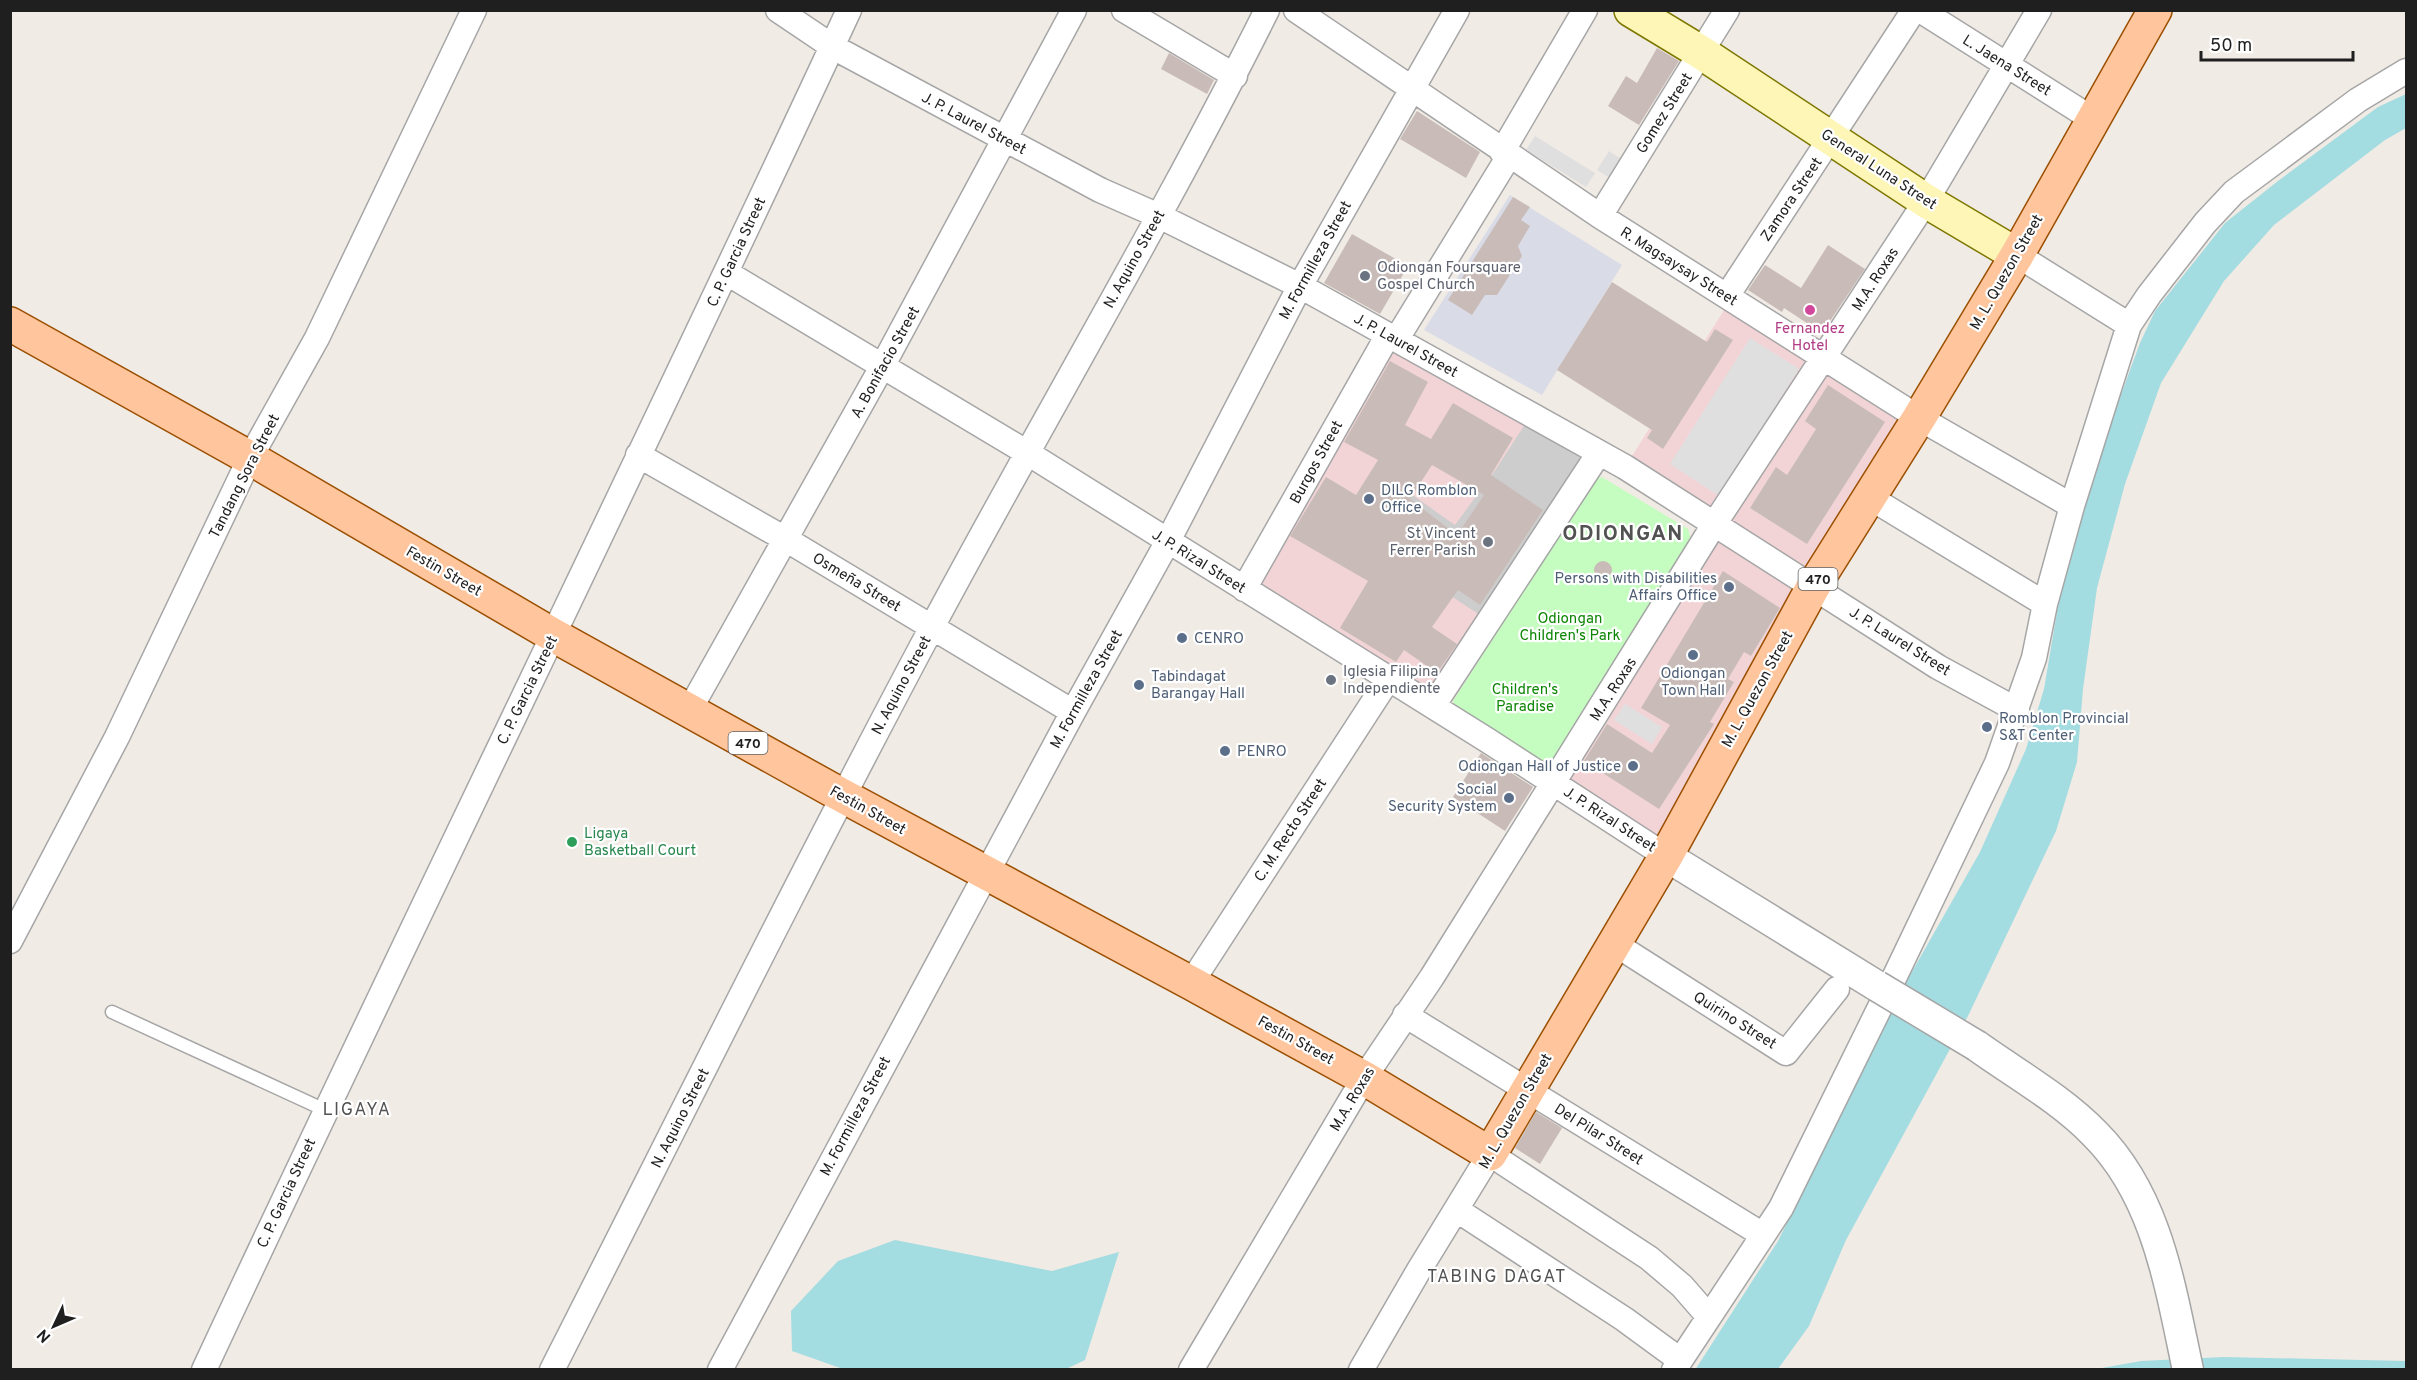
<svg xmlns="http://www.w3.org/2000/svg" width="2417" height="1380" font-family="Overpass,sans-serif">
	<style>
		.commercial { fill: #f2d4d7 }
		.religious { fill: #cdcdcd }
		.park { fill: #c5fdc0 }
		.parking { fill: #dfdfdf }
		.plaza { fill: #d9dbe7 }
		.water { fill: #a3dce1 }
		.building { fill: #c9bcb8; fill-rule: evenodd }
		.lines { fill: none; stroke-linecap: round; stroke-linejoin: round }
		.service-casing { stroke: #a6a6a6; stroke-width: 15 }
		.minor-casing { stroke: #a6a6a6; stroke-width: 27 }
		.tertiary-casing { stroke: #a6a6a6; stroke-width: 33 }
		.secondary-casing { stroke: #7d7700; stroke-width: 36 }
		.primary-casing { stroke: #9b4f00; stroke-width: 36 }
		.service { stroke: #fff; stroke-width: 12 }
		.minor { stroke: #fff; stroke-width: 24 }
		.tertiary { stroke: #fff; stroke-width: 30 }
		.secondary { stroke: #fdf6b6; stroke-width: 33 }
		.primary { stroke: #ffc59c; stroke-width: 33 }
		.tertiary-bridge-casing { stroke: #a6a6a6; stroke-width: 33; stroke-linecap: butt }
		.tertiary-bridge { stroke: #fff; stroke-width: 30 }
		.worship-dot { fill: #6b7280; stroke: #fff; stroke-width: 2 }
		.hotel-dot { fill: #d1479c; stroke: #fff; stroke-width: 2 }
		.service-dot { fill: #5c6f8a; stroke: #fff; stroke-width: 2 }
		.leisure-dot { fill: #2e9e5b; stroke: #fff; stroke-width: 2 }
		.labels { text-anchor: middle; stroke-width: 4.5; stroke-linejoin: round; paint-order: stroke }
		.shield { fill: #fff; stroke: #626262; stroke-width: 1.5 }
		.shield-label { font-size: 14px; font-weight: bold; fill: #1f1f1f }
		.street-label { font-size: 15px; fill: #1f1f1f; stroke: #fff }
		.worship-label { font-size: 15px; fill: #5b616d; stroke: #fff; text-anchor: start }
		.hotel-label { font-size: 15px; fill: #b23c85; stroke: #fff }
		.service-label { font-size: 15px; fill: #4e5e75; stroke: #fff; text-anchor: start }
		.park-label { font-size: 15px; fill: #0e8605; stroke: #fff }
		.leisure-label { font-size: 15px; fill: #27864d; stroke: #fff; text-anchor: start }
		.quarter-label { font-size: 18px; letter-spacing: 1.5px; fill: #525252; stroke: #fff }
		.district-label { font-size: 21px; font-weight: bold; letter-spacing: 1.5px; fill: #525252; stroke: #fff }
	</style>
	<rect width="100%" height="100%" fill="#f1ebe5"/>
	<path class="commercial" d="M1731,299L1919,418L1666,856L1553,781L1715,523L1625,467Z
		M1388,335L1531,415L1489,621L1433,706L1245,589Z"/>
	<path class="religious" d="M1531,415L1599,453L1489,621L1428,581L1390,502L1411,494L1455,525L1496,469Z"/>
	<path class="park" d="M1602,477L1688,529L1691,540L1554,760L1549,763H1544L1454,705L1453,701L1595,479Z"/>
	<path class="parking" d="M1535,136L1595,173L1586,187L1526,150Z
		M1609,151L1621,159L1610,178L1597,170Z
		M1750,338L1799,369L1719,496L1670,464Z
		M1625,704L1662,727L1652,744L1614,720Z"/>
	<path class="plaza" d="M1510,195L1622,265L1542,395L1424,330Z"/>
	<path class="water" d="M2406,94V128L2385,140L2274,225L2224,281L2161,383L2125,484L2097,588L2083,689L2077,762L2056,831L1968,1016L1846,1240L1809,1326L1778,1369L1695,1370L1778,1241L1909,977L1980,852L2026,749L2044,689L2060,594L2071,551L2112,419L2140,343L2155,311L2225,223L2278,181L2378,107Z
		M895,1240L1052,1271L1119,1252L1085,1360L1064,1370L843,1369L792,1351L791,1311L838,1261Z
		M2224,1357L2406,1361V1370H2091L2141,1361Z"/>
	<path class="building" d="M1657,48L1679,61L1639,125L1608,106L1626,76L1637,83Z
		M1169,53L1214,80L1207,94L1161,69Z
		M1417,111L1480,152L1466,178L1400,139Z
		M1513,197L1530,207L1521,220L1530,226L1518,246L1522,256L1497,295H1485L1472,315L1448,300Z
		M1352,234L1408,266L1380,314L1324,283Z
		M1828,245L1865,269L1822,333L1784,308L1782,312L1748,290L1765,265L1801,288Z
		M1612,282L1707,342L1715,329L1733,340L1663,449L1647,438L1652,430L1557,370Z
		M1390,361L1428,382L1405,425L1431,439L1453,403L1513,438L1491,475L1543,510L1480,605L1458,590L1432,627L1457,644L1437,673L1404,650L1396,662L1340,628L1368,581L1290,536L1326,477L1356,495L1378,460L1344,442ZM1432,465L1484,495L1457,535L1410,499Z
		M1828,385L1885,422L1807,544L1750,508L1776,467L1787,475L1816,429L1805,421Z
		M1594 570a9 9 0 1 1 18 0a9 9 0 1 1-18 0Z
		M1723,571L1780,608L1751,656L1744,652L1728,679L1734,682L1710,722L1714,724L1659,809L1584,761L1607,724L1652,753L1670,725L1641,708Z
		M1481,753L1533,787L1505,831L1453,797Z
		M1536,1112L1562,1128L1540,1164L1515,1148Z"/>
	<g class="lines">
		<g class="service-casing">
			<path id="service" d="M112,1012L325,1110"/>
		</g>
		<g class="minor-casing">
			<path id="minor" d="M778,10L833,47L1100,190L1159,216L1300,286L1625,467L1938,667L2017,710
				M1124,10L1235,76
				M1296,10L1600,216L1919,418L2072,506
				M1920,10L2094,120
				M1502,152L1585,10
				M1600,216L1727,10
				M2017,255L2129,325
				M727,273L1026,452L1487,740L1666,856
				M1727,296L1914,10
				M1396,340L1509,156
				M638,455L787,540L1073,712
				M1869,497L2045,604
				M1244,589L1388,335
				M1433,706L1599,453
				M690,709L883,365L1074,10
				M10,941L117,737L250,458L317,338L474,10
				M1615,944L1786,1053L1837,989
				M1191,983L1389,678
				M1405,1015L1763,1235
				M1457,1210L1624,1319L1680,1360
				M204,1370C416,915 638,465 849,10
				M552,1370C678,1122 801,873 932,627C1042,421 1162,220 1267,10
				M720,1370L1073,712L1168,541L1300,286L1457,10
				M1191,1370L1364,1078L1432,977L1715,523L1926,201L2039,10
				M1361,1370L1419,1270L1490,1154L1649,1258L1682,1286L1709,1317
				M1674,1370L1781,1208L1883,1001L1997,763L2034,658L2045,604L2072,506L2129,325L2149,295L2205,223L2234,192L2358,100L2406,71"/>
		</g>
		<g class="tertiary-casing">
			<path id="tertiary" d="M1666,856L1877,986
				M1977,1046C2016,1074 2061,1099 2095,1134C2157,1196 2170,1286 2188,1370"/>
		</g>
		<g class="secondary-casing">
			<path id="secondary" d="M1631,10L1702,53L1926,201L2017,255"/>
		</g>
		<g class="primary-casing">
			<path id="primary" d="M10,324L250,458L553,635L843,796L1191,983L1364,1078L1490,1154L1666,856L1813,587L1919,418L2017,255L2155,10"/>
		</g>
		<use href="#service" class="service"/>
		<use href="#minor" class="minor"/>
		<use href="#tertiary" class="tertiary"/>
		<use href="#secondary" class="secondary"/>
		<use href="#primary" class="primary"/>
		<g class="tertiary-bridge-casing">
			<path id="tertiary-bridge" d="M1877,986L1977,1046"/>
		</g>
		<use href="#tertiary-bridge" class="tertiary-bridge"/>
	</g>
	<g class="worship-dot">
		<circle cx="1365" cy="276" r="6"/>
		<circle cx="1488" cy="542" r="6"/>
		<circle cx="1331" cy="680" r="6"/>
	</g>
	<circle class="hotel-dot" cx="1810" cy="310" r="6"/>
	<g class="service-dot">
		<circle cx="1369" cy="499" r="6"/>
		<circle cx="1729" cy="587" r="6"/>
		<circle cx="1182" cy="638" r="6"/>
		<circle cx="1693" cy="655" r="6"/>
		<circle cx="1139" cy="685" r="6"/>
		<circle cx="1987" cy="727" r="6"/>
		<circle cx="1225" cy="751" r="6"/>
		<circle cx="1633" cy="766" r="6"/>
		<circle cx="1509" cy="798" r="6"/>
	</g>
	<circle class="leisure-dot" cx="572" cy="842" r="6"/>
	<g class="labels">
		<g class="shield">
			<rect x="1798.5" y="568" width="39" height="22" rx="4.5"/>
			<rect x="728.5" y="732" width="39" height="22" rx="4.5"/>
		</g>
		<g class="shield-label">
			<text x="1818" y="584">470</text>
			<text x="748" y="748">470</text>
		</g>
		<g class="street-label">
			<text transform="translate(2007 65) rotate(32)" y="5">L. Jaena Street</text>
			<text transform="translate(1664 113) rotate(-58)" y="5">Gomez Street</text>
			<text transform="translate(974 123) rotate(28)" y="5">J. P. Laurel Street</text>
			<text transform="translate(1879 169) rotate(33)" y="5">General Luna Street</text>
			<text transform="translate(1791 199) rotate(-56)" y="5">Zamora Street</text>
			<text transform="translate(736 252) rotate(-65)" y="5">C. P. Garcia Street</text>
			<text transform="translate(1134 259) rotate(-61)" y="5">N. Aquino Street</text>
			<text transform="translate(1315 260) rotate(-61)" y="5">M. Formilleza Street</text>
			<text transform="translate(1679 266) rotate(32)" y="5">R. Magsaysay Street</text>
			<text transform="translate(2006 272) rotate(-60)" y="5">M. L. Quezon Street</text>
			<text transform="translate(1875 279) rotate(-57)" y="5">M.A. Roxas</text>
			<text transform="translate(1406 345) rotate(29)" y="5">J. P. Laurel Street</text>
			<text transform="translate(885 362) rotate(-61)" y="5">A. Bonifacio Street</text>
			<text transform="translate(1316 462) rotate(-61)" y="5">Burgos Street</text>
			<text transform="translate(244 476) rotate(-63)" y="5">Tandang Sora Street</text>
			<text transform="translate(1199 561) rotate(32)" y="5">J. P. Rizal Street</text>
			<text transform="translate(444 571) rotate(30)" y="5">Festin Street</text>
			<text transform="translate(857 582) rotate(31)" y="5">Osmeña Street</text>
			<text transform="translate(1900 641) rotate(32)" y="5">J. P. Laurel Street</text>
			<text transform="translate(901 685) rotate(-62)" y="5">N. Aquino Street</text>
			<text transform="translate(1086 689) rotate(-61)" y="5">M. Formilleza Street</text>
			<text transform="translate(1613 689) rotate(-57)" y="5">M.A. Roxas</text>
			<text transform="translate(1757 689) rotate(-61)" y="5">M. L. Quezon Street</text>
			<text transform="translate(527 690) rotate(-64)" y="5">C. P. Garcia Street</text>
			<text transform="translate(868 810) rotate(29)" y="5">Festin Street</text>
			<text transform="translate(1610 819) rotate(33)" y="5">J. P. Rizal Street</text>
			<text transform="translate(1290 830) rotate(-57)" y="5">C. M. Recto Street</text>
			<text transform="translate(1735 1020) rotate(32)" y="5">Quirino Street</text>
			<text transform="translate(1296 1040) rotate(29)" y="5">Festin Street</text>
			<text transform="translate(1352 1099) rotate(-59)" y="5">M.A. Roxas</text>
			<text transform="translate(1515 1111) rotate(-60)" y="5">M. L. Quezon Street</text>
			<text transform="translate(855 1116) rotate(-62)" y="5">M. Formilleza Street</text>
			<text transform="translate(680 1118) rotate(-63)" y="5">N. Aquino Street</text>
			<text transform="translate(1599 1134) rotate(32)" y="5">Del Pilar Street</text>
			<text transform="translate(286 1193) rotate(-65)" y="5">C. P. Garcia Street</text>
		</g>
		<g class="worship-label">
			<text x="1377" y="272">Odiongan Foursquare<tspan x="1377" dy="17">Gospel Church</tspan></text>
			<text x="1476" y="538" text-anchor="end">St Vincent<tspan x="1476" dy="17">Ferrer Parish</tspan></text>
			<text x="1343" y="676">Iglesia Filipina<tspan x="1343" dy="17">Independiente</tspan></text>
		</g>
		<g class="hotel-label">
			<text x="1810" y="333">Fernandez<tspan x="1810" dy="17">Hotel</tspan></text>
		</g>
		<g class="service-label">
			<text x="1381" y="495">DILG Romblon<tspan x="1381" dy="17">Office</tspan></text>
			<text x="1717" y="583" text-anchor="end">Persons with Disabilities<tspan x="1717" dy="17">Affairs Office</tspan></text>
			<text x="1194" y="643">CENRO</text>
			<text x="1693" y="678" text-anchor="middle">Odiongan<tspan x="1693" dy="17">Town Hall</tspan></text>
			<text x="1151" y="681">Tabindagat<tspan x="1151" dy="17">Barangay Hall</tspan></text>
			<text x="1999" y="723">Romblon Provincial<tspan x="1999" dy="17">S&amp;T Center</tspan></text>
			<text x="1237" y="756">PENRO</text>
			<text x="1621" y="771" text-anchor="end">Odiongan Hall of Justice</text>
			<text x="1497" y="794" text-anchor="end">Social<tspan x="1497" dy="17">Security System</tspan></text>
		</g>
		<g class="park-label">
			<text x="1570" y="623">Odiongan<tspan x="1570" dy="17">Children's Park</tspan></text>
			<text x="1525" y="694">Children's<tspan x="1525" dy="17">Paradise</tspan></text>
		</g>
		<g class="leisure-label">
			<text x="584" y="838">Ligaya<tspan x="584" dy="17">Basketball Court</tspan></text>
		</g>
		<g class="quarter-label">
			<text x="357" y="1115">LIGAYA</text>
			<text x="1497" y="1282">TABING DAGAT</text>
		</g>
		<g class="district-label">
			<text x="1623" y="540">ODIONGAN</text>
		</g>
	</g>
	<rect width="2417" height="1380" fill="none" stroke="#1f1f1f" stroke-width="24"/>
	<g transform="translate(54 1326) rotate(226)" stroke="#ffffff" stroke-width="4.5" paint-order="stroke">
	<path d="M0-4.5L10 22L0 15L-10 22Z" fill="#1f1f1f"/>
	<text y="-9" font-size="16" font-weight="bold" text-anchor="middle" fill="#1f1f1f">N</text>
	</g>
	<path d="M2201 51v9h152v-9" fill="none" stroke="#1f1f1f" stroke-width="3"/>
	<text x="2210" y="51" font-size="18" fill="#1f1f1f" stroke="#ffffff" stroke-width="4.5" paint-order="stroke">50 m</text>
</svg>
